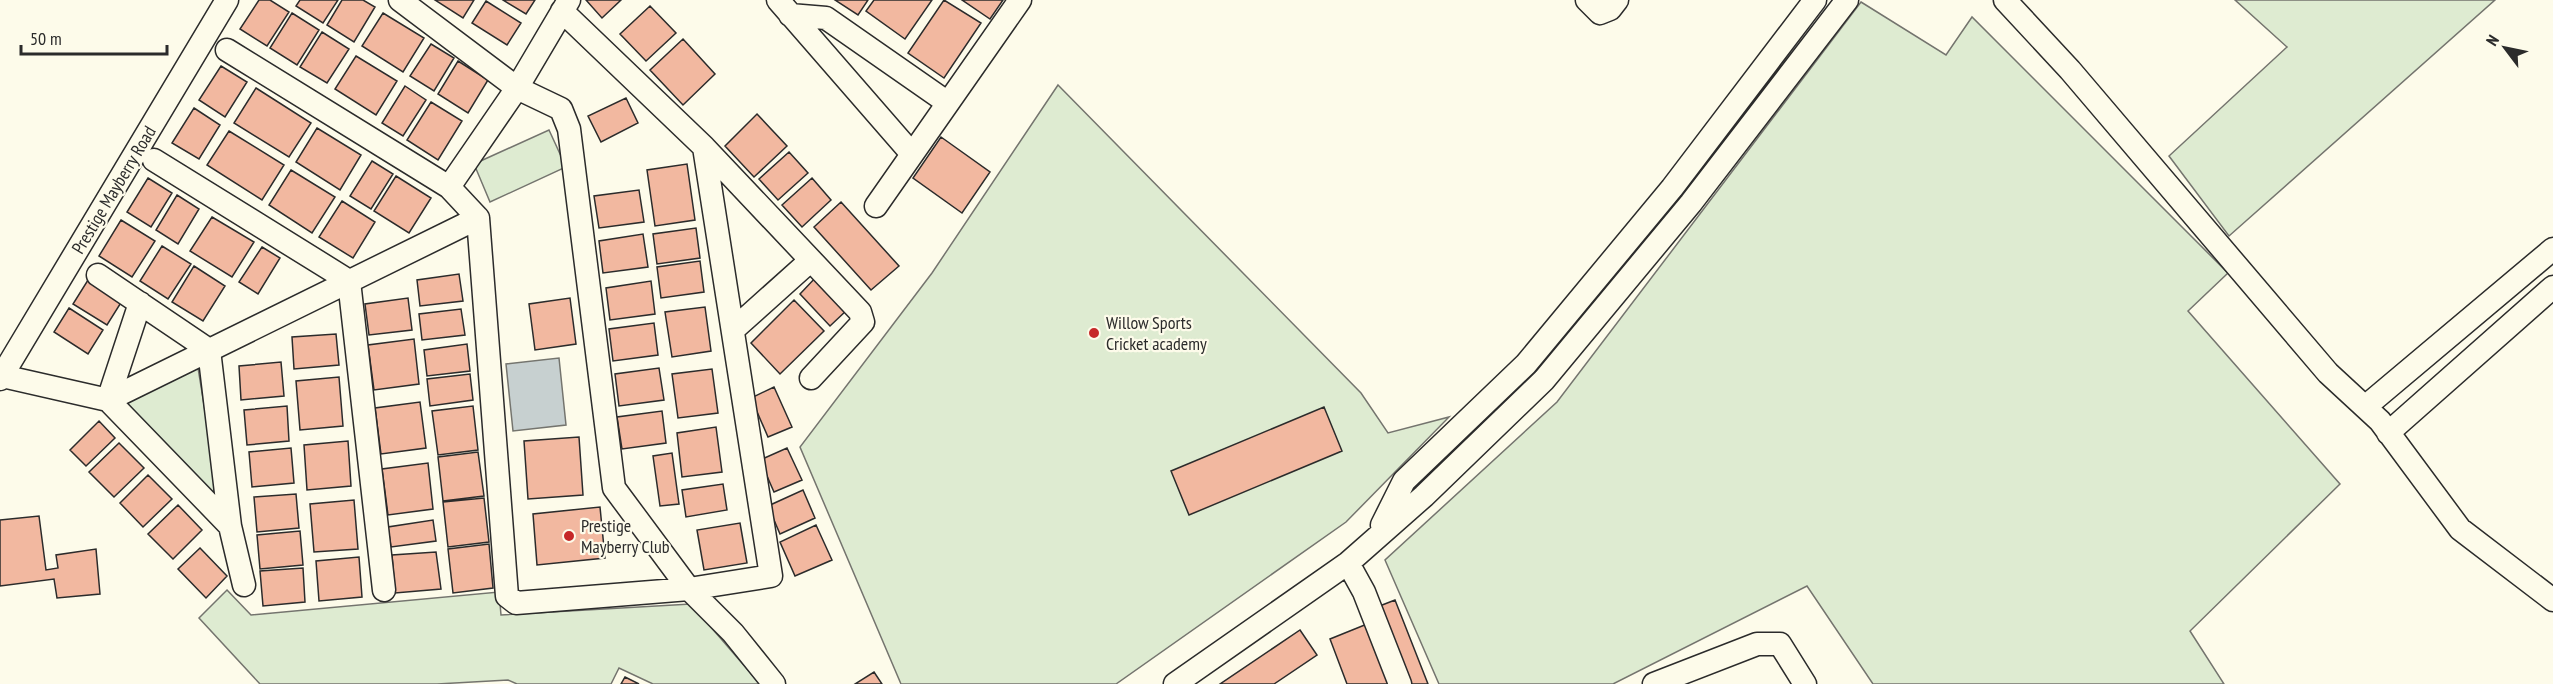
<svg xmlns="http://www.w3.org/2000/svg" width="2553" height="684" font-family="'PT Sans Narrow',sans-serif">
	<style>
		.green { fill: #deebd1; stroke: #74746e; stroke-width: 1.5 }
		.water { fill: #c7d0d0; stroke: #74746e; stroke-width: 1.5 }
		.building { fill: #f2b8a0; stroke: #2b2b2b; stroke-width: 1.5 }
		.lines { fill: none; stroke-linecap: round; stroke-linejoin: round }
		.minor-casing { stroke: #2b2b2b; stroke-width: 25 }
		.minor { stroke: #fdfbea; stroke-width: 22 }
		.poi-dot { fill: #c62828; stroke: #fdfbea; stroke-width: 2 }
		.labels { text-anchor: middle; stroke-width: 4.5; stroke-linejoin: round; paint-order: stroke }
		.street-label { font-size: 18px; fill: #2b2b2b; stroke: #fdfbea }
		.poi-label { font-size: 18px; fill: #2b2b2b; stroke: #fdfbea; text-anchor: start }
	</style>
	<rect width="100%" height="100%" fill="#fdfbea"/>
	<path class="green" d="M2235,0H2495L2229,236L2169,156L2287,47Z
		M1861,2L1946,55L1972,17L2228,273L2188,311L2340,484L2190,631L2224,684H1873L1807,586L1613,684H1439L1385,560L1557,402Z
		M1058,85L1361,393L1388,433L1449,417L1346,522L1116,684H901L800,447L932,273Z
		M549,130L566,167L490,202L474,164Z
		M198,368L220,503L125,404Z
		M227,590L251,615L499,592L501,615L691,604L760,684H653L619,668L611,684H517L508,680L437,684H260L199,618Z"/>
	<path class="water" d="M559,358L566,425L513,431L506,364Z"/>
	<path class="building" d="M259,0H270L289,12L267,46L240,29Z
		M300,0H338L323,23L296,6Z
		M342,0H363L375,7L354,42L327,25Z
		M435,0H474L463,18Z
		M503,0H535L526,14Z
		M586,0H621L602,18Z
		M835,0H868L858,15Z
		M874,0H932L905,39L866,11Z
		M944,0L981,23L944,78L908,53Z
		M962,0H1003L990,19Z
		M486,1L521,23L507,45L472,23Z
		M650,6L676,33L646,61L620,34Z
		M292,13L319,30L297,65L270,48Z
		M383,13L424,38L403,72L362,46Z
		M322,32L349,49L327,83L300,67Z
		M683,39L715,74L683,105L650,70Z
		M431,44L454,58L434,91L410,76Z
		M356,56L397,81L376,115L335,89Z
		M458,61L488,80L468,113L438,94Z
		M221,66L247,82L225,117L199,100Z
		M405,86L426,100L403,136L382,123Z
		M256,88L311,123L289,157L234,123Z
		M626,98L638,123L601,142L588,116Z
		M431,102L462,121L438,160L407,140Z
		M194,108L220,125L199,159L172,143Z
		M757,114L787,146L754,177L725,146Z
		M317,128L361,155L340,190L296,162Z
		M229,131L284,165L262,200L207,165Z
		M941,137L990,172L962,213L913,178Z
		M789,152L808,173L778,200L759,179Z
		M372,161L393,174L371,209L350,196Z
		M687,164L695,220L655,226L647,170Z
		M291,170L335,197L312,233L269,205Z
		M396,176L431,198L409,233L374,211Z
		M148,178L172,193L151,227L127,212Z
		M812,178L831,200L802,227L782,205Z
		M639,190L644,222L599,228L594,196Z
		M177,195L199,209L178,244L156,230Z
		M342,201L375,222L353,258L319,237Z
		M841,202L899,266L871,290L814,227Z
		M212,217L254,242L232,277L190,251Z
		M121,220L155,241L132,277L99,256Z
		M696,228L700,258L657,264L653,234Z
		M643,234L648,267L603,273L599,241Z
		M162,246L191,264L168,299L140,281Z
		M262,247L280,258L258,294L239,282Z
		M700,261L704,292L661,298L657,267Z
		M194,266L225,286L203,321L172,302Z
		M459,274L463,301L420,306L417,280Z
		M817,276L848,309L830,326L800,294Z
		M88,280L122,301L107,325L73,304Z
		M651,281L655,314L610,320L606,288Z
		M408,298L412,330L369,335L365,304Z
		M570,298L576,344L535,350L529,304Z
		M794,300L824,331L780,374L751,343Z
		M705,307L711,351L672,357L665,312Z
		M69,308L103,330L88,354L54,332Z
		M461,309L465,335L422,340L419,314Z
		M654,323L658,355L613,361L609,329Z
		M336,334L339,365L294,369L292,337Z
		M414,339L419,384L374,390L368,345Z
		M467,344L470,371L427,376L424,350Z
		M281,362L284,396L241,400L239,366Z
		M659,368L664,400L619,406L615,374Z
		M712,369L718,413L678,418L672,374Z
		M470,374L473,400L430,406L427,379Z
		M339,377L343,426L300,430L296,381Z
		M774,387L792,427L768,437L751,398Z
		M420,402L426,448L381,454L375,408Z
		M287,406L289,441L247,445L244,410Z
		M473,406L478,450L438,455L432,411Z
		M1324,407L1342,451L1189,515L1171,471Z
		M662,411L666,443L622,449L617,417Z
		M99,421L115,438L86,466L70,450Z
		M716,427L722,472L682,477L677,433Z
		M579,437L583,495L528,499L524,441Z
		M348,441L351,486L307,490L304,445Z
		M119,443L144,468L114,497L89,472Z
		M291,448L294,483L252,487L249,452Z
		M787,448L802,480L774,492L760,460Z
		M478,452L484,496L443,501L438,457Z
		M672,453L679,504L660,506L653,456Z
		M428,463L433,509L388,515L382,469Z
		M148,475L172,499L143,527L120,503Z
		M723,484L727,510L686,517L682,490Z
		M803,490L815,518L780,534L768,506Z
		M296,494L299,528L257,532L254,497Z
		M484,498L489,542L448,547L443,502Z
		M354,500L358,549L314,552L310,504Z
		M178,505L202,530L173,559L148,534Z
		M600,507L605,558L537,565L533,514Z
		M39,516L46,570L58,568L56,555L96,549L100,594L57,598L54,579L0,586V520Z
		M433,520L436,541L391,547L388,527Z
		M740,523L747,563L704,570L697,530Z
		M816,525L832,560L795,576L780,542Z
		M300,531L303,565L260,569L257,535Z
		M489,544L493,588L453,593L448,549Z
		M200,548L227,576L206,598L178,569Z
		M436,552L441,589L395,593L392,555Z
		M359,557L362,597L319,601L316,561Z
		M303,568L305,602L263,606L260,571Z
		M1395,600L1428,684H1407L1377,607Z
		M1372,622L1396,684H1347L1330,639Z
		M1300,630L1317,655L1274,684H1220Z
		M874,672L882,684H855Z
		M625,677L639,684H621Z"/>
	<g class="lines">
		<g class="minor-casing">
			<path id="minor" d="M400,0L517,88L561,109L569,129L614,488L689,589L733,633L774,684
				M778,0L912,154
				M1587,0L1600,13L1610,9L1617,0
				M2005,0L2070,70L2328,373L2380,421L2460,529L2553,600
				M562,11L704,147L860,312L863,322L811,378
				M790,15L826,18L948,103
				M227,50L449,187L478,218L507,596L516,603L689,589L771,576L704,147
				M154,160L349,281L384,590
				M449,187L517,88L569,0
				M876,206L1020,0
				M98,275L209,350L230,526L244,585
				M140,303L108,400L230,526
				M734,329L811,260
				M2,376L108,400L478,218
				M0,379L227,0
				M2365,407L2553,249
				M2388,433L2553,287
				M1382,525L1404,481L1526,364L1672,188L1815,0
				M1348,563L1364,592L1400,684
				M1175,684L1348,563L1424,496L1544,380L1691,203L1847,0
				M1654,684L1757,644H1780L1805,684"/>
		</g>
		<use href="#minor" class="minor"/>
	</g>
	<g class="poi-dot">
		<circle cx="1094" cy="333" r="6"/>
		<circle cx="569" cy="536" r="6"/>
	</g>
	<g class="labels">
		<g class="street-label">
			<text transform="translate(114 190) rotate(-59)" y="6">Prestige Mayberry Road</text>
		</g>
		<g class="poi-label">
			<text x="1106" y="329">Willow Sports<tspan x="1106" dy="21">Cricket academy</tspan></text>
			<text x="581" y="532">Prestige<tspan x="581" dy="21">Mayberry Club</tspan></text>
		</g>
	</g>
	<g transform="translate(2505 48) rotate(302)" stroke="#fdfbea" stroke-width="4.5" paint-order="stroke">
	<path d="M0-4.5L10 22L0 15L-10 22Z" fill="#2b2b2b"/>
	<text y="-9" font-size="16" font-weight="bold" text-anchor="middle" fill="#2b2b2b">N</text>
	</g>
	<path d="M21 45v9h146v-9" fill="none" stroke="#2b2b2b" stroke-width="3"/>
	<text x="30" y="45" font-size="18" fill="#2b2b2b" stroke="#fdfbea" stroke-width="4.5" paint-order="stroke">50 m</text>
</svg>
